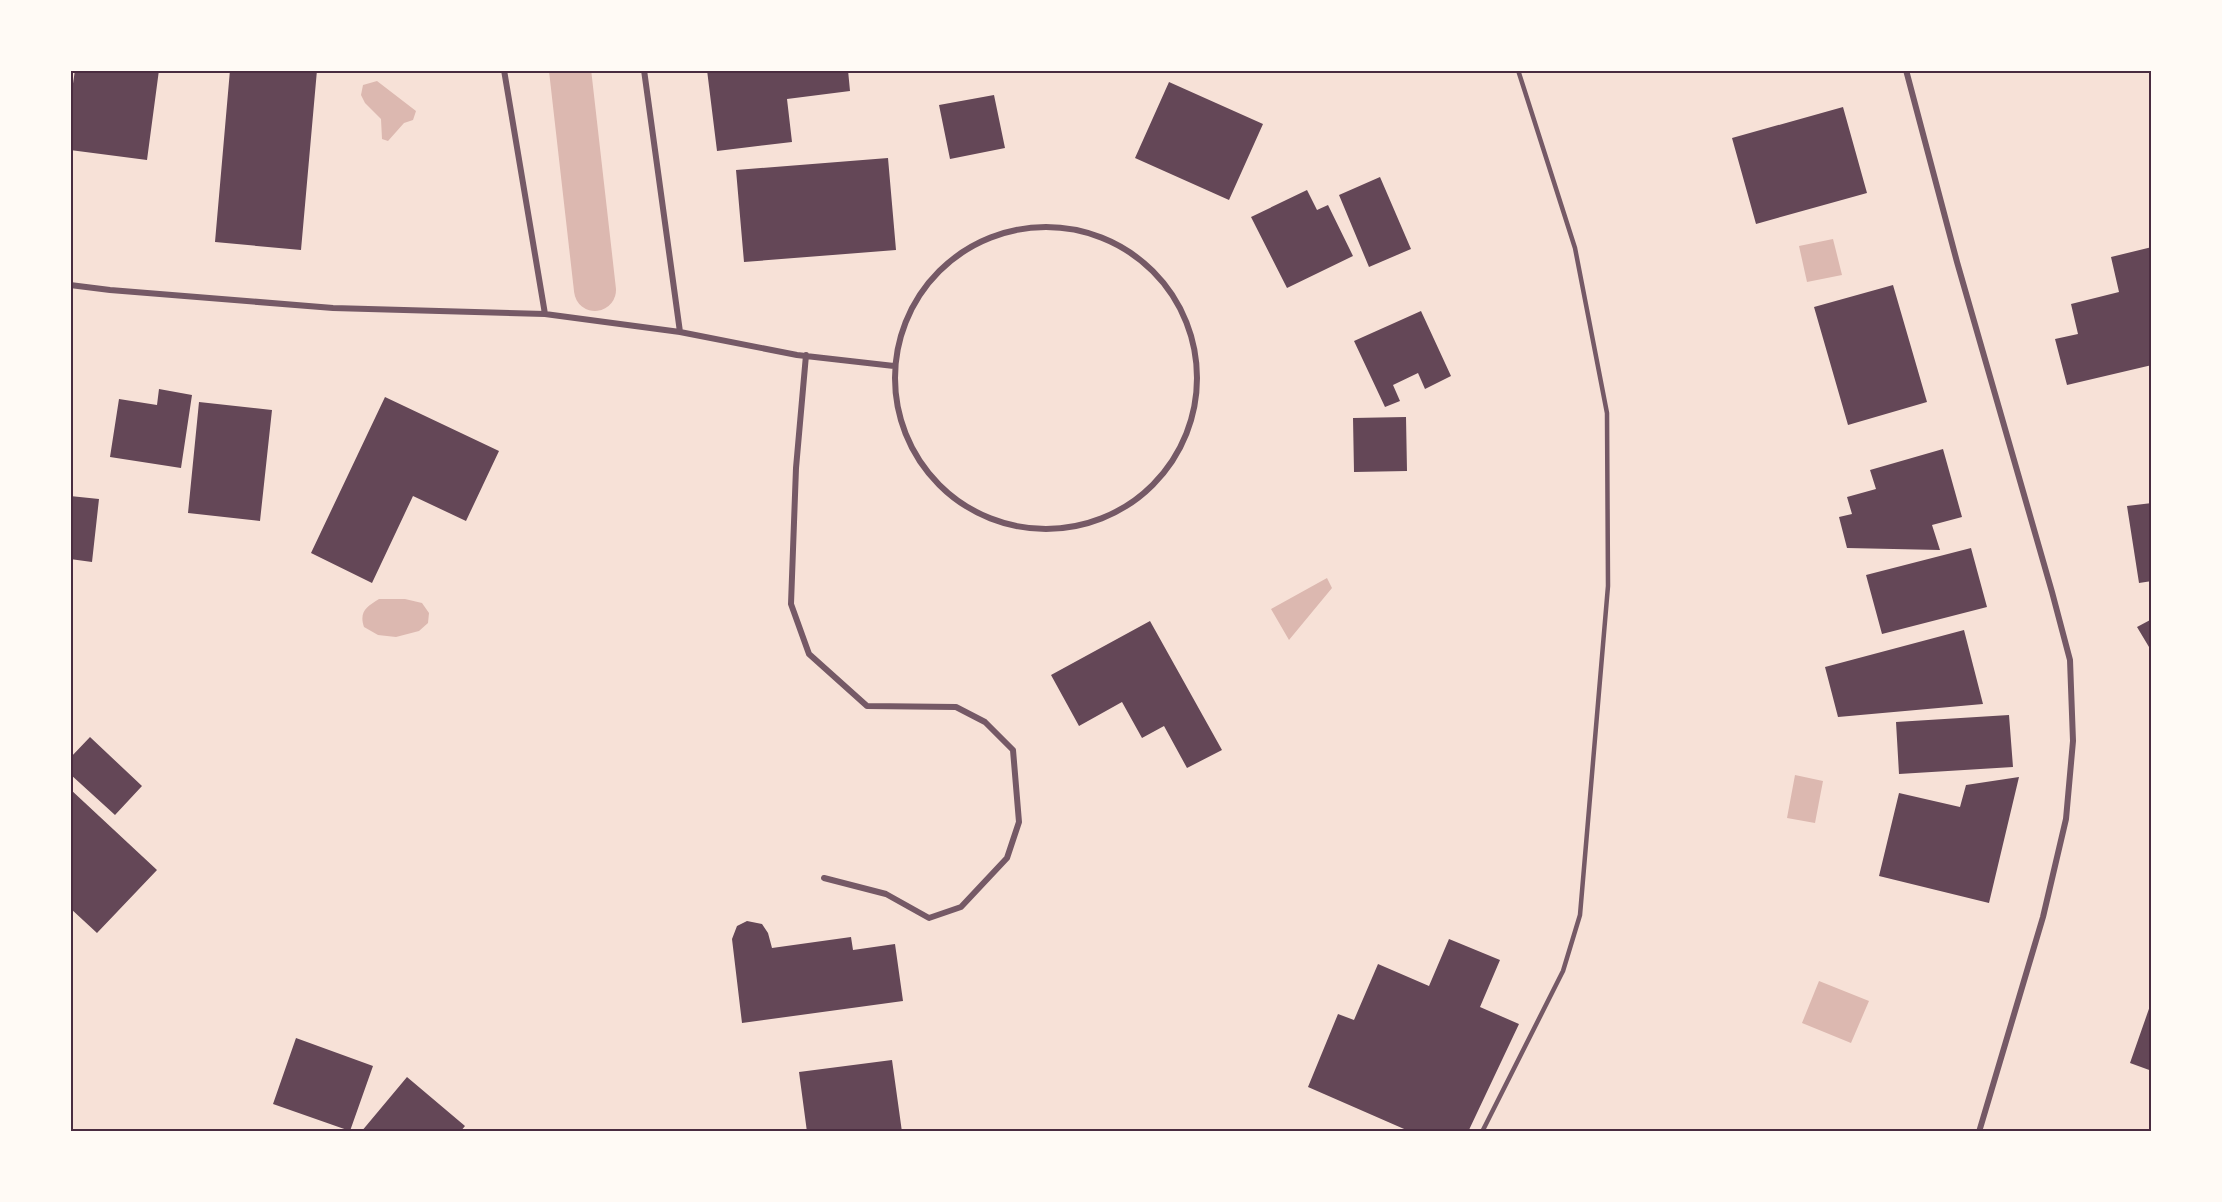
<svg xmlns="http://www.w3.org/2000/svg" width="2222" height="1202" font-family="'Roboto Condensed',sans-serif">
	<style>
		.water { fill: #dcb8b0 }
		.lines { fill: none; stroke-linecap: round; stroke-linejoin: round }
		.canal { stroke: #dcb8b0; stroke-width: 42 }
		.building { fill: #644757 }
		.service { stroke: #755966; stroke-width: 4.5 }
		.minor { stroke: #755966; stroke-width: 6 }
		.neatline { fill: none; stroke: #4a2c40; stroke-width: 2 }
	</style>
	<rect width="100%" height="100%" fill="#f7e1d7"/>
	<path class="water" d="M377,81L416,111L413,120L404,123L388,141L382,139L381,119L365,103L361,95L363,85Z
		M1833,239L1842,275L1807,282L1799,246Z
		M1327,578L1332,588L1289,640L1271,609Z
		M379,599H405L422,603L429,613L428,623L419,631L396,637L378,635L364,627C359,612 366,607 379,599Z
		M1795,775L1823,781L1815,823L1787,818Z
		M1819,981L1869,1001L1851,1043L1802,1023Z"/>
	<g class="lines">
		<path class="canal" d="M570,70L595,290"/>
	</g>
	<path class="building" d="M75,70H159L147,160L70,150V104Z
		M230,70H317L301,250L215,242Z
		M707,70H848L850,91L787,99L792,142L717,151Z
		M1169,82L1263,124L1229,200L1135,158Z
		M994,95L1005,148L950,159L939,105Z
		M1843,107L1867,193L1756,224L1732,138Z
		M888,158L896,250L744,262L736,170Z
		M1380,177L1411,249L1369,267L1339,195Z
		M1307,190L1317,210L1328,205L1353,256L1287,288L1251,217Z
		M2152,247V365L2067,385L2055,339L2078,334L2071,304L2119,292L2111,257Z
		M1893,285L1927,402L1848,425L1814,307Z
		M1421,311L1451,376L1425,389L1418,373L1393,385L1400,401L1385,407L1354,341Z
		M159,389L192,395L181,468L110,457L119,399L157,405Z
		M385,397L499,451L466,521L413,496L372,583L311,553Z
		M199,402L272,410L260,521L188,513Z
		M1406,417L1407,471L1354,472L1353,418Z
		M1943,449L1962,517L1932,525L1940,550L1847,548L1839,517L1852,514L1847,497L1876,489L1870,470Z
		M70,496L99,499L92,562L70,559Z
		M2152,503V581L2139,583L2127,506Z
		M1971,548L1987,607L1882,634L1866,575Z
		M2152,619V652L2137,627Z
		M1150,621L1222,750L1187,768L1164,726L1142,738L1122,702L1079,726L1051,675Z
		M1964,630L1983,704L1838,717L1825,667Z
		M2009,715L2013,767L1899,774L1896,722Z
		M90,737L142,786L115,815L70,774V758Z
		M2019,777L1989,903L1879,876L1899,793L1960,807L1966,785Z
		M70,789L157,870L97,933L70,908Z
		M747,921L762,924L768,933L772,948L851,937L853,950L895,944L903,1001L742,1023L732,939L737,926Z
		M1449,939L1500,960L1480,1007L1519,1024L1468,1132H1411L1308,1087L1338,1014L1354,1020L1378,964L1429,986Z
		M2151,1003H2152V1071L2130,1063Z
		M296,1038L373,1066L350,1131L273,1104Z
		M892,1060L902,1132H807L799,1072Z
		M407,1077L465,1126L460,1132H361Z"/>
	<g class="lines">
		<path class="service" d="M1482,1132L1563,971L1580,915L1608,586L1607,413L1575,248L1518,70"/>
		<path class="minor" d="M504,70L545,314
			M644,70L680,332
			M1906,70L1957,262L2052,592L2070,660L2073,741L2066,819L2043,917L1979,1132
			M895 378a151 151 0 1 1 302 0a151 151 0 1 1-302 0Z
			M70,285L110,290L333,308L545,314L680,332L797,355L894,366
			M806,355L796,468L791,604L809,654L867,706L956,707L985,722L1013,750L1019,822L1007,858L961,907L929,918L886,894L824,878"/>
	</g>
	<rect width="2222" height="1202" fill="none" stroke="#fffaf5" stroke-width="144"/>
	<rect x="72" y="72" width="2078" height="1058" class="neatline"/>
</svg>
